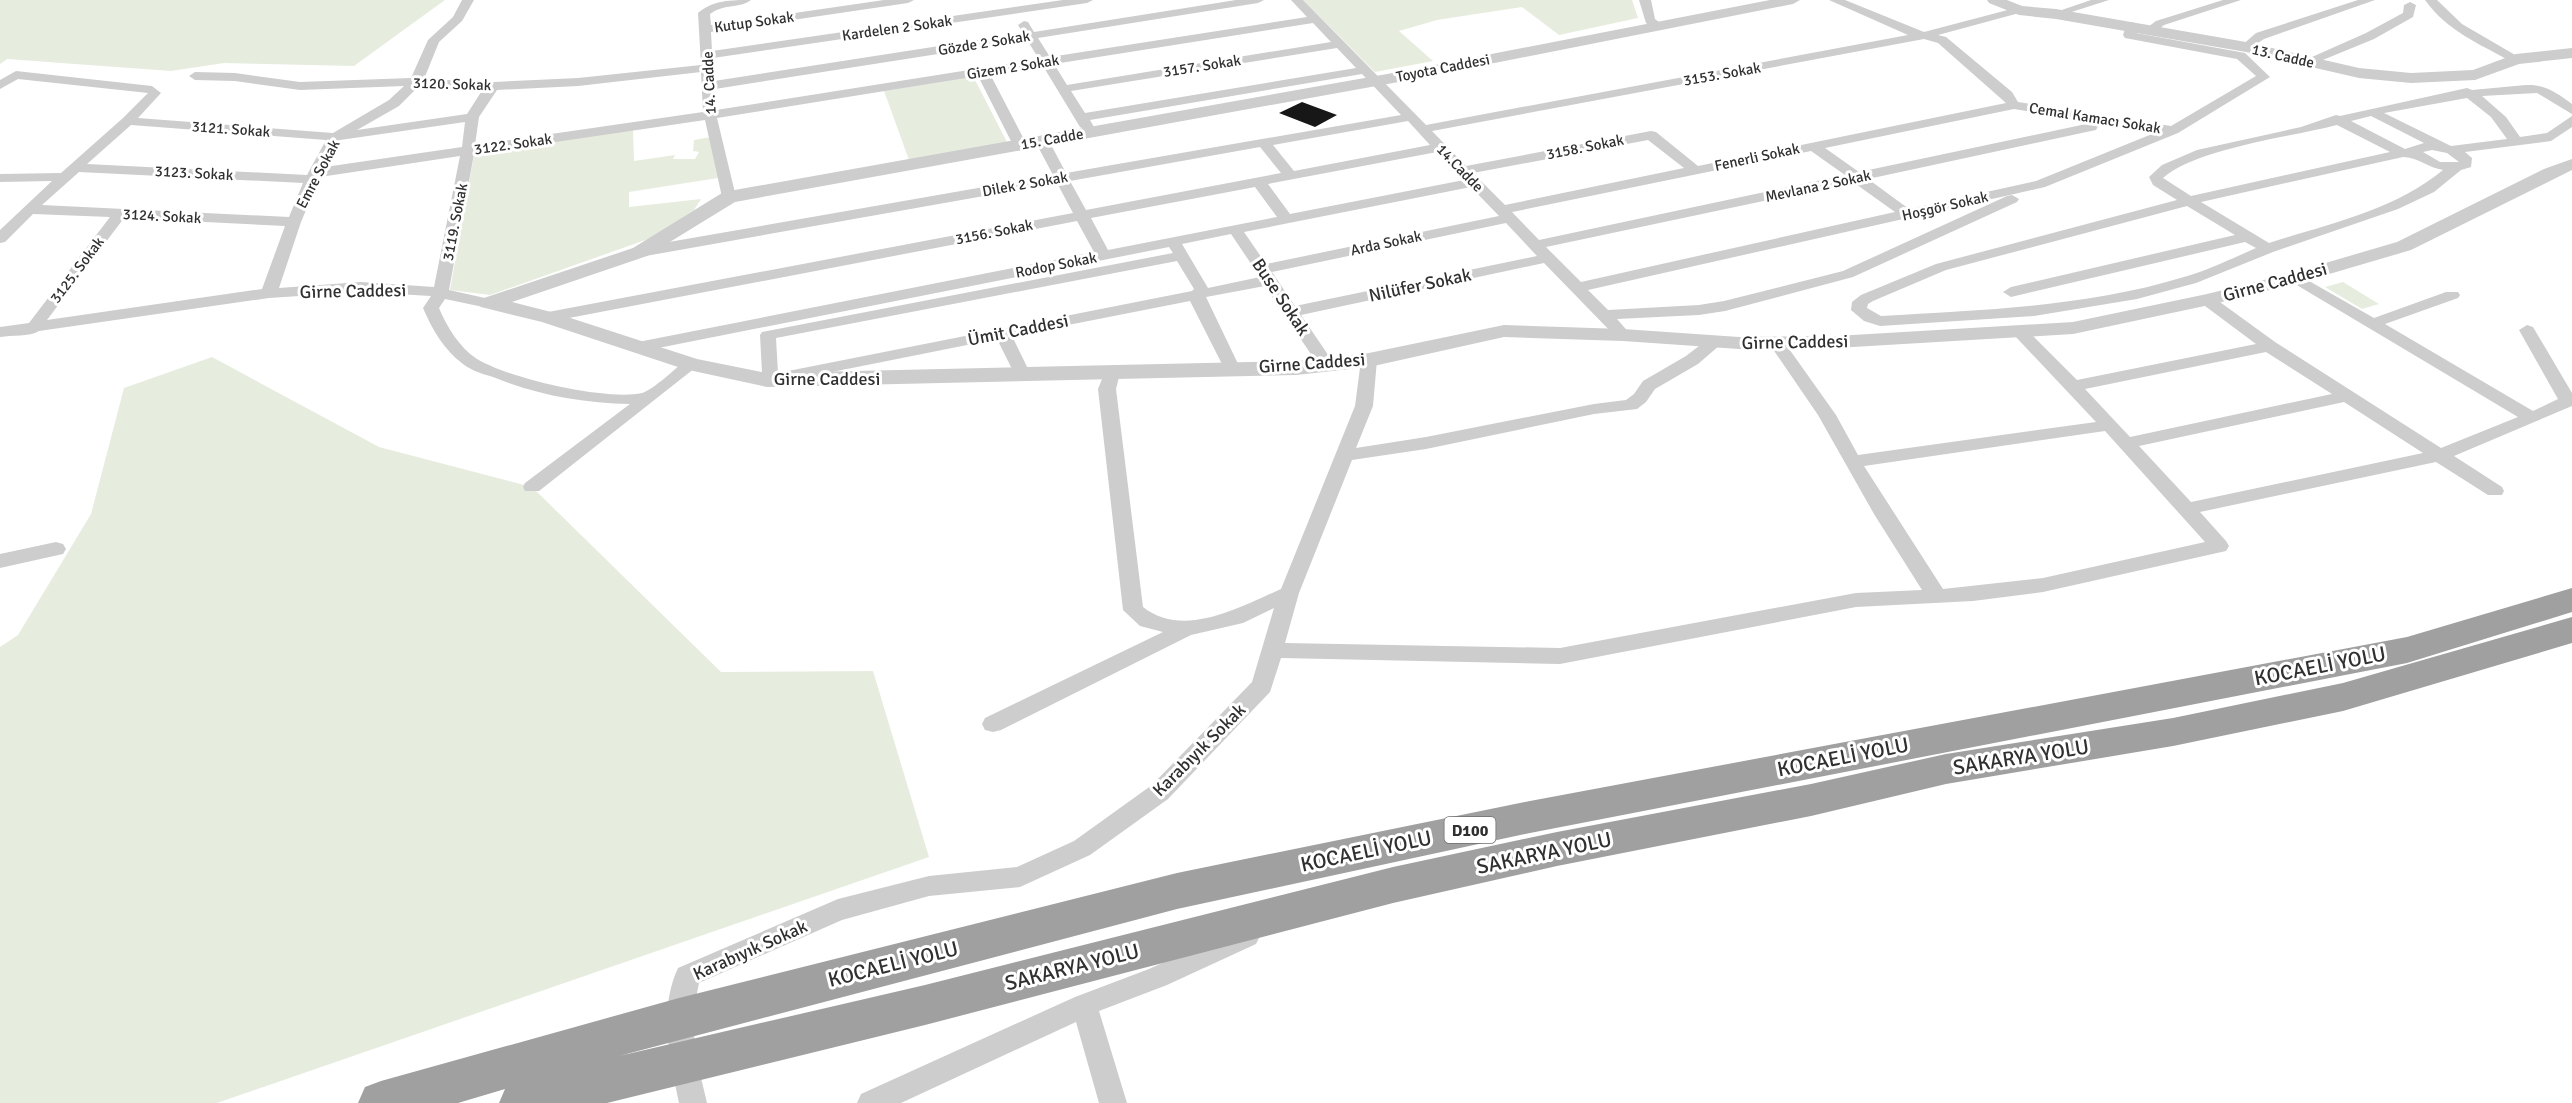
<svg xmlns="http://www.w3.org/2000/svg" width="2572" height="1103" font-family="Signika,sans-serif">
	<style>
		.green { fill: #e6eddf }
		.building { fill: #171717 }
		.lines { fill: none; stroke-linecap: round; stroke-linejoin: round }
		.minor { fill: #cdcdcd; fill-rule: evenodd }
		.tertiary { fill: #cdcdcd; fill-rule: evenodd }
		.trunk { fill: #a0a0a0; fill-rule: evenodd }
		.labels { text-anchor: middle; stroke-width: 6; stroke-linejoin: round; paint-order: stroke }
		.far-street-label { font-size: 15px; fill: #303030; stroke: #fff }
		.shield { fill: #fff; stroke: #6e6e6e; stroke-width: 1.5 }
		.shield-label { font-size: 16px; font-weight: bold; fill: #303030 }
		.street-label { font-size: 18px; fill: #303030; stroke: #fff }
		.near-street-label { font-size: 21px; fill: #303030; stroke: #fff }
	</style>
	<rect width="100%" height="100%" fill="#fff"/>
	<path class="green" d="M0,0H445L354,66L224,63L171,71L7,59L0,64Z
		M1303,0H1632L1638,18L1559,35L1522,7L1437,20L1399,31L1433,61L1375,72Z
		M973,76L1008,144L909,160L884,91Z
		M633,129L634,161L675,155L673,159H695L699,152L693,151L694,140L711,137L718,178L629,192V207L701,199L694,210L651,238L490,295L450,290L474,155L480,152Z
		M2343,282L2379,304L2362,309L2325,287Z
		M212,357L379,447L532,487L721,672L873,671L929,857L217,1103H0V647L18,635L91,514L124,388Z"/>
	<path class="building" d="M1302,102L1337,115L1315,127L1279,113Z"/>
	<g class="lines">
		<path class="minor" d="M462,0H474L462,21L439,42L424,79L494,82L578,78L701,65L698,13C713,0 731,0 751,0C739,9 725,3 710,14L711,25L884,0H914L908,3L711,32L712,51L1063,0H1093L1087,3L713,58L714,81L1023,33L1018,25L1024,21L1028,22L1034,32L1236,0H1264L1258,3L1038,38L1050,57L1307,17L1291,0H1303L1426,125L1908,35L1829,0H1845L1924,32L2019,7L2023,8V12L1938,35L1946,37L2012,92L2018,102L2171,126L2256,76L2237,59L2125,38L2123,35L2126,26L2132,22L2138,26L2136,33L2245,53L2270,77L2178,133L2045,187L1588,290L1608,310L1699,305L1724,301L1843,271L2007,196L2012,195L2019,199L2017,202L1853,277L1725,311L1699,315L1617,319L1631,335L1623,340L1617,338L1544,263L1301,315L1335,365L1327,370L1321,369L1265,286L1206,297L1240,368L1232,373L1224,368L1190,301L1012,336L1031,375L1029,379H1017L997,339L767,385L761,384L759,380L762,373L760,335L762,332L1173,253L1169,247L638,352L630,347L638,342L1094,252L1077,221L548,322L540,317L548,312L1073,213L1057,183L640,257L632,252L640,247L1053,175L1035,141L1042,137L1049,141L1066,173L1401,115L1362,74L1090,120L1094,127L1087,131L1080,127L1043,66L990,74L1027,145L1020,149L1013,145L978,76L717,118L736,197L729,201L722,197L705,120L474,154L449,290L494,300L496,303L488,308L445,299L439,308C447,327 459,347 477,359C508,378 606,401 642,393C653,390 676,368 686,360L692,359L700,364L539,491H525L523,487L525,483L630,404C582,403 537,395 493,377C483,374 472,371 463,364C444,350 432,329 423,308L431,296L361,292L269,298L39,331C29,337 12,335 0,337V327L29,323L110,217L33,214L5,242L0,243V230L52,181L0,182V174L61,173L123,118L148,93L18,79L0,89V80L16,71L152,86L161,93L138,118L333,133L389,100L404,86L300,90L235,81L195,80L189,76L195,72L235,73L300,82L411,78L428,40L453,17ZM1313,23L1331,42L1067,85L1054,64ZM1924,39L1938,43L2006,103L1698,166L1656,132L1651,131L1466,166L1432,131ZM1027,40L1039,59L716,110L715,89ZM1337,48L1356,68L1085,113L1071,91ZM701,72L703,112L475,145L479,117L497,90L578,86ZM419,86L483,89L467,114L357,130L399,106ZM2014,109L2088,121L2086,124L1859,172L1825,148ZM1408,121L1430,145L1294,171L1273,145ZM465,122L462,147L325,167L340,140ZM2100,123L2157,132L2036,181L1909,209L1868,179L2091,131L2096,130ZM131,125L326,140L307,175L87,164ZM1648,140L1684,168L1505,205L1473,173ZM1260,147L1281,173L1086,210L1070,181ZM1811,151L1845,175L1539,240L1512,212ZM1437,152L1464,180L1290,214L1268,184ZM460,156L434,287L361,282L279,288L301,222L320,177ZM79,172L303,183L289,217L42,205ZM1853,182L1895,212L1581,282L1546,247ZM1255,187L1277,217L1108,250L1091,218ZM1471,187L1499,216L1266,264L1244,232ZM124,218L285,226L262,289L47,320ZM1506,223L1537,256L1295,306L1272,272ZM1231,234L1260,277L1208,288L1182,244ZM1177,261L1194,289L1192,291L778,373L776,338Z
			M1639,0H1651L1655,19L1663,25L1661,28H1653L1646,23Z
			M2091,0H2109L2056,17L2050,14Z
			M2223,0H2241L2164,25L2154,33H2146L2144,30L2156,21Z
			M2358,0H2375L2264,39L2246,51L2240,47L2256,33Z
			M2425,0H2437L2462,24L2522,59L2520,62H2512C2480,44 2447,31 2425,0Z
			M2410,2L2416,5L2413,17L2374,39L2313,64H2305L2303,61L2366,33L2403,13L2404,5Z
			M2526,85C2545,84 2557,93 2572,104V114L2537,93L2482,96L2506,117L2520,137L2547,133L2572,116V127L2551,141L2465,152L2472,158L2471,167L2461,170L2434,192L2398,209L2273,252L2196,283L2137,299L2034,316L1880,326L1864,321L1851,310L1852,302L1861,295L1936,264L2177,200L2153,185L2149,177L2162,165L2197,150L2301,127L2336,115L2340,116L2467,88L2472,90ZM2467,98L2491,117L2507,139L2451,146L2384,113ZM2371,116L2424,143L2405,149L2351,121ZM2337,125L2390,152L2191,196L2163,178C2198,148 2291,137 2337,125ZM2432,150L2447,153L2459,162H2440L2423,152ZM2403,157C2417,157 2429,168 2443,170C2395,210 2328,224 2269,243L2201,202ZM2187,206L2235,235L2011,287L2003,292L2011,297L2245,242L2256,248C2233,258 2209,270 2184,277C2086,307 1982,310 1881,316L1867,308L1868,304L1873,301L1946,270Z
			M2295,273L2374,318L2446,292H2458L2460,295L2458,298L2385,324L2533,411L2558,399L2519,330L2527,325L2533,327L2572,393V406L2454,456L2502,487L2504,491L2502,495H2488L2436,462L2200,512L2226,541L2229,546L2226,551L2043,592L1973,601L1856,607L1560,664L1281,658L1270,692L1168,799L1090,855L1020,887L929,896L842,920L699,983L692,1018L697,1061L707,1103H679C670,1059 658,1011 678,968L838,899L929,876L1017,867L1074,841L1152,785L1252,682L1274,608L1243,623L1191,635L1001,730L993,732L985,730L982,724L985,718L1163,632L1140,626L1123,610L1098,389L1106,369L1112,368L1120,373L1116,389L1143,607C1184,639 1240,607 1281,589L1355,406L1361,360L1363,356L1369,355L1377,360L1373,406L1356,448L1426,437L1594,404L1626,400L1634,394L1643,381L1686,356L1708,339H1720L1722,342L1720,345L1698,364L1655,389L1646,402L1637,409L1594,414L1426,449L1352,460L1299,593L1285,643L1560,648L1856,593L1922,590L1874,514L1818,415L1768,342L1776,337L1782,339L1836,415L1858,455L2096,422L2014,335L2012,332L2014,329H2026L2077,380L2256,344L2201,303L2199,300L2207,295L2213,297L2275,342L2441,448L2518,417L2290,281L2287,278L2290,275ZM2266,352L2332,394L2130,437L2085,389ZM2344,402L2423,453L2191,502L2139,446ZM2105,431L2205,542L2043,578L1943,589L1864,466Z
			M56,542L63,544L66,549L63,554L0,568V554Z
			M1247,925L1256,928L1260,936L1256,944L1167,985L1099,1011L1127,1103H1099L1076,1022L901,1103H857L861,1094L1075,997L1149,969Z"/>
		<path class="tertiary" d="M1770,0H1800L1793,4L1404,81L735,202L647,256L512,302L555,313L697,359L767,373L1296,361L1369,353L1504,325L1623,329L1739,337L1836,336L2073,322L2207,294L2288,274L2397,242L2544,169L2572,159V170L2411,250L2302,282L2214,304L2073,334L1836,348L1739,349L1623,341L1504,337L1369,367L1296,375L767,387L684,369L542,322L481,307L478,303L481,299L633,248L722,193L729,191L1404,71Z
			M1987,0H2007L2022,6L2056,9L2246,42L2359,68L2411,73L2473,70L2516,54L2572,48V58L2519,64L2475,80L2411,83L2359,78L2246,52L2056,19L2019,15L1989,3Z"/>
		<path class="trunk" d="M2572,588V612L2407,663L1530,833L1177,909L619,1056L925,985L1393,867L1557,832L1811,784L1946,754L2173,718L2343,683L2572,617V643L2343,711L2173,746L1946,784L1811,816L1557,866L1393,903L925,1025L607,1103H499L505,1089L458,1103H358L365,1087L381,1081L679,998L1177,873L1530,801L2407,637Z"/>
	</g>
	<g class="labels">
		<g class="far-street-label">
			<text transform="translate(754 22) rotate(-8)" y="5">Kutup Sokak</text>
			<text transform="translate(897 28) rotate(-8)" y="5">Kardelen 2 Sokak</text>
			<text transform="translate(984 43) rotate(-9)" y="5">Gözde 2 Sokak</text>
			<text transform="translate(2283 56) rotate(13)" y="5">13. Cadde</text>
			<text transform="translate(1202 66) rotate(-9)" y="5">3157. Sokak</text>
			<text transform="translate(1013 67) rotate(-9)" y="5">Gizem 2 Sokak</text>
			<text transform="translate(1443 68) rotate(-11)" y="5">Toyota Caddesi</text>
			<text transform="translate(1722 74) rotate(-10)" y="5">3153. Sokak</text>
			<text transform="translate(709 83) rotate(-93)" y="5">14. Cadde</text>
			<text transform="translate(452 84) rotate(2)" y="5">3120. Sokak</text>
			<text transform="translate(2095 118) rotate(9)" y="5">Cemal Kamacı Sokak</text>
			<text transform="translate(231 129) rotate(4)" y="5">3121. Sokak</text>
			<text transform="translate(1052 139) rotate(-10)" y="5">15. Cadde</text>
			<text transform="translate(513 144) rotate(-8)" y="5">3122. Sokak</text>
			<text transform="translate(1585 147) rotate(-11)" y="5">3158. Sokak</text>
			<text transform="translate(1757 157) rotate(-12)" y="5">Fenerli Sokak</text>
			<text transform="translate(1460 168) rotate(46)" y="5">14.Cadde</text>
			<text transform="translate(194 173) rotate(3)" y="5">3123. Sokak</text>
			<text transform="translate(318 174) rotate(-62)" y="5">Emre Sokak</text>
			<text transform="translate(1025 184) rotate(-10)" y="5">Dilek 2 Sokak</text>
			<text transform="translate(1818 186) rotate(-12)" y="5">Mevlana 2 Sokak</text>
			<text transform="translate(1945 206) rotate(-13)" y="5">Hoşgör Sokak</text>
			<text transform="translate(162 216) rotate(3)" y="5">3124. Sokak</text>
			<text transform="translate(455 222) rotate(-79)" y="5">3119. Sokak</text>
			<text transform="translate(994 232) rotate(-11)" y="5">3156. Sokak</text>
			<text transform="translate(1386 243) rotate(-12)" y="5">Arda Sokak</text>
			<text transform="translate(1056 265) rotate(-11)" y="5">Rodop Sokak</text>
			<text transform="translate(77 270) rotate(-53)" y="5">3125. Sokak</text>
		</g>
		<rect class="shield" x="1444.5" y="817" width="51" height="26" rx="4.5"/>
		<g class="shield-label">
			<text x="1470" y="836">D100</text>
		</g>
		<g class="street-label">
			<text transform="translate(2275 282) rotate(-15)" y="6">Girne Caddesi</text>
			<text transform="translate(1420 285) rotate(-12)" y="6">Nilüfer Sokak</text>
			<text transform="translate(353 291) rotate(-1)" y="6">Girne Caddesi</text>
			<text transform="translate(1281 297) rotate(56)" y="6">Buse Sokak</text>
			<text transform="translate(1018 330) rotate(-11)" y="6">Ümit Caddesi</text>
			<text transform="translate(1795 342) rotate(-1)" y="6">Girne Caddesi</text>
			<text transform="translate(1312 363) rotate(-4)" y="6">Girne Caddesi</text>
			<text x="827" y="385">Girne Caddesi</text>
			<text transform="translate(1199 750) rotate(-45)" y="6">Karabıyık Sokak</text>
			<text transform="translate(750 950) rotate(-24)" y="6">Karabıyık Sokak</text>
		</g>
		<g class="near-street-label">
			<text transform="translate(2320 666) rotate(-11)" y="7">KOCAELİ YOLU</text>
			<text transform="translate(1843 757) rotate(-11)" y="7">KOCAELİ YOLU</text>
			<text transform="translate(2021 757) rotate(-9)" y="7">SAKARYA YOLU</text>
			<text transform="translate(1366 851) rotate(-12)" y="7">KOCAELİ YOLU</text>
			<text transform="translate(1544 853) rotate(-12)" y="7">SAKARYA YOLU</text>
			<text transform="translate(893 964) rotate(-14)" y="7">KOCAELİ YOLU</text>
			<text transform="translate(1072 967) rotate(-14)" y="7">SAKARYA YOLU</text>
		</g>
	</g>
</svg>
